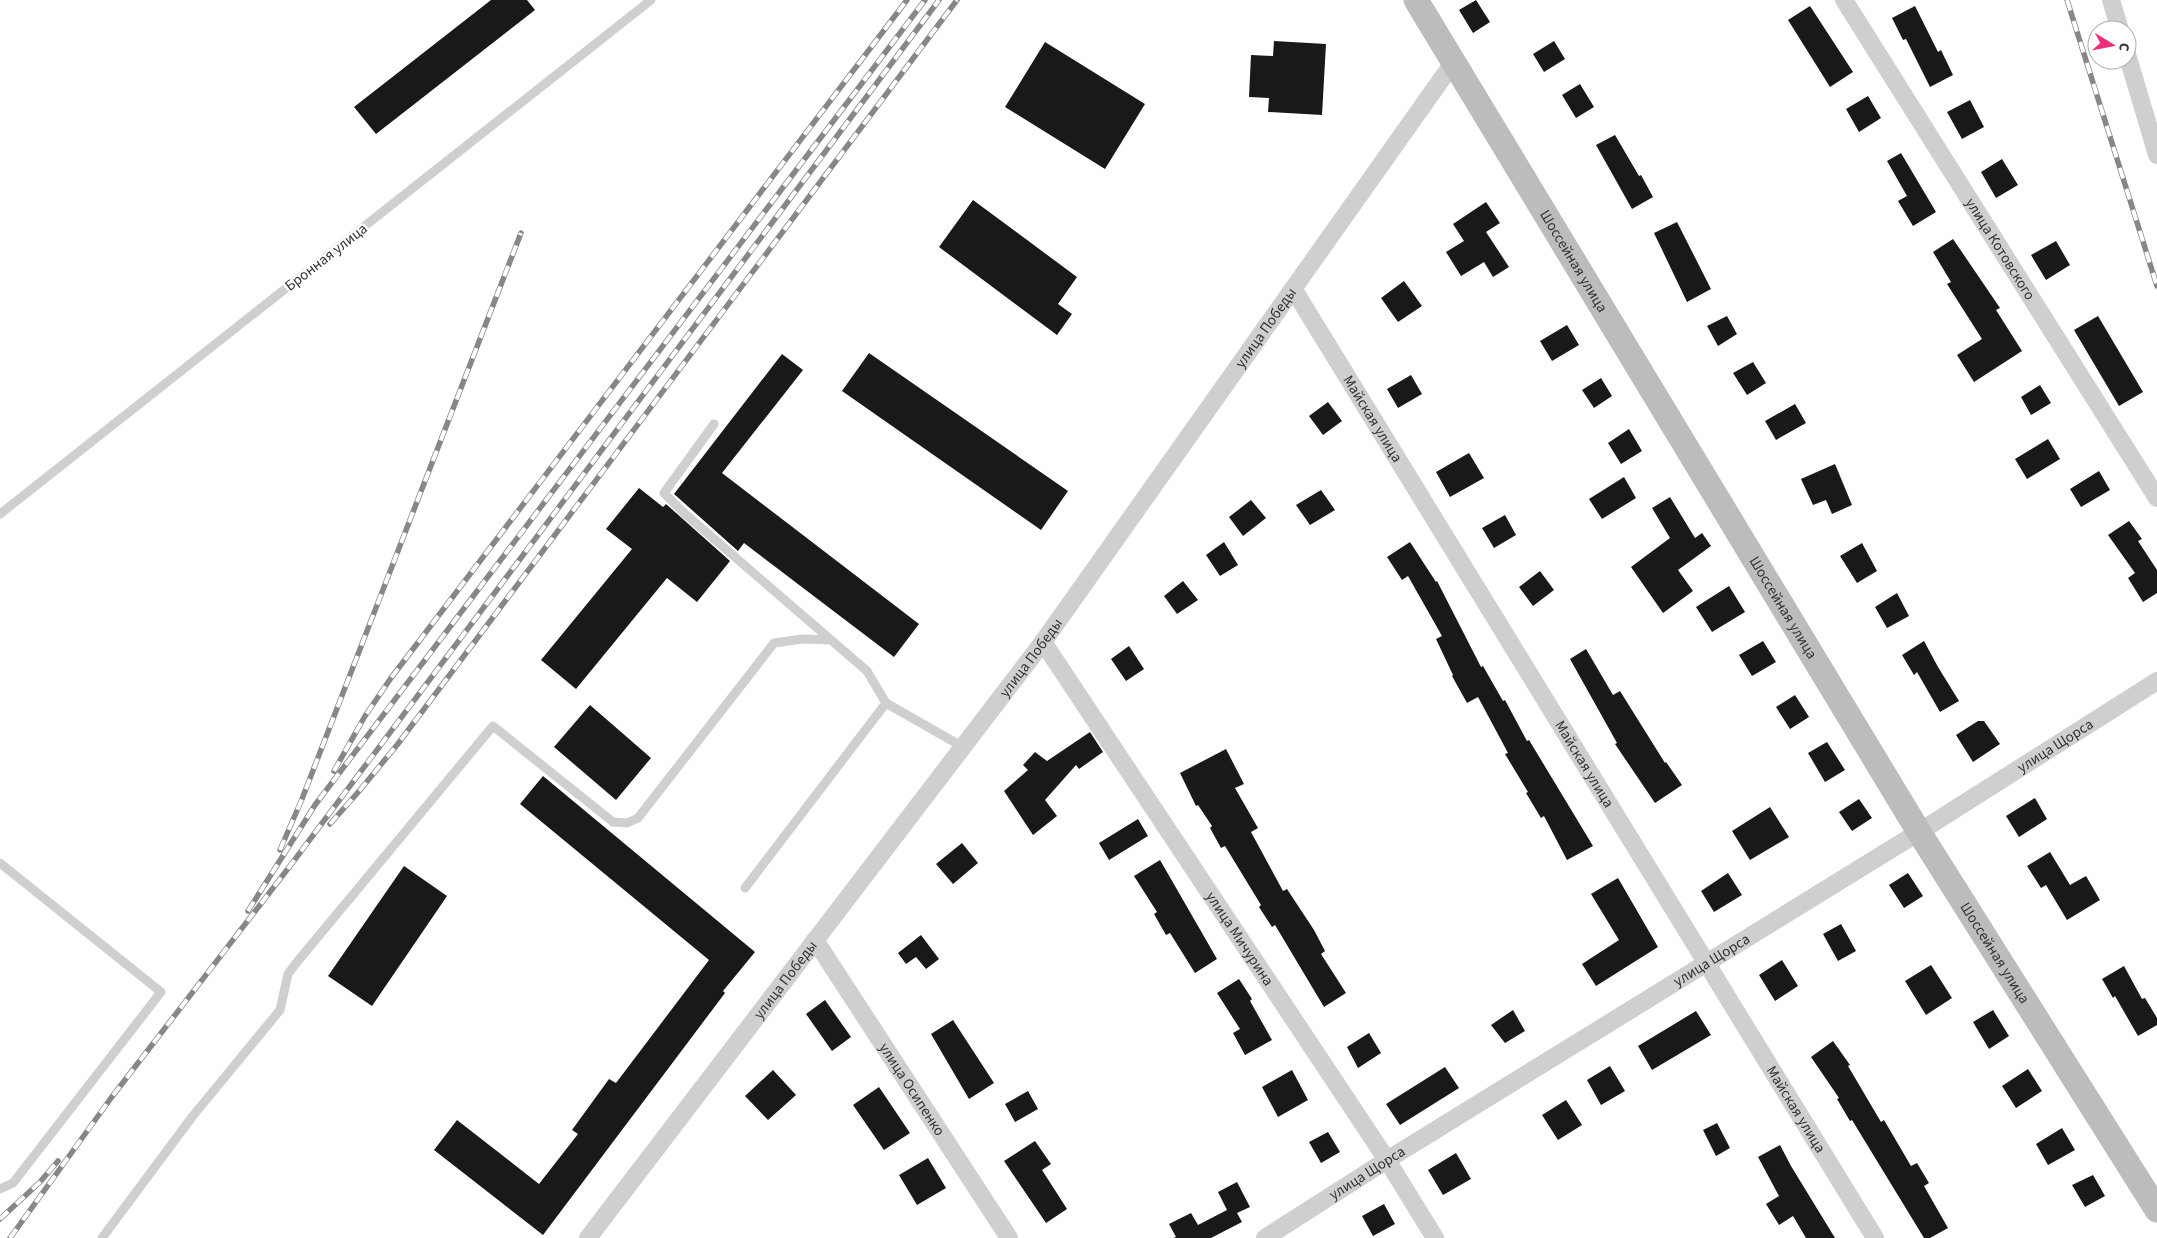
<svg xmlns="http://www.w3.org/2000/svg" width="2157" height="1238" font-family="'Source Sans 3',sans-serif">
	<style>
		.building { fill: #191919 }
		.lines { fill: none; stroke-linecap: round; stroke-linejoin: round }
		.service { stroke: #cfcfcf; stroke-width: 9 }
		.minor { stroke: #cfcfcf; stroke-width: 18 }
		.secondary { stroke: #bcbcbc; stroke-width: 25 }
		.rail-casing { stroke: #878787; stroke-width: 5.5 }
		.rail { stroke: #fff; stroke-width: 4; stroke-dasharray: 11; stroke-linecap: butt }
		.labels { text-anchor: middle; stroke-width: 5; stroke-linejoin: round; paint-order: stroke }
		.street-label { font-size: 15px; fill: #323232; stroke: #fff }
	</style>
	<rect width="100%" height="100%" fill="#fff"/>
	<path class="building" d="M491,0H527L535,10L376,134L354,107Z
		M1476,0L1490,22L1473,33L1459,10Z
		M1810,6L1853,72L1830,87L1788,20Z
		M1915,6L1938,52L1941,50L1953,75L1930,87L1906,39L1903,40L1892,18Z
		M1274,41L1326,44L1322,115L1268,112L1269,98L1249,97L1251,55L1273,56Z
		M1554,41L1565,59L1544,72L1533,54Z
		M1045,42L1145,104L1105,169L1005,107Z
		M1580,84L1594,107L1576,118L1562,95Z
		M1868,96L1881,118L1859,132L1846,109Z
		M1970,100L1984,127L1962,139L1947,112Z
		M1615,135L1639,176L1641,175L1653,197L1632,209L1596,145Z
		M1901,153L1936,212L1913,226L1898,201L1907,196L1887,161Z
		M2002,159L2018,185L1996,198L1981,172Z
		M973,200L1077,277L1058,304L1072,314L1057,335L939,247Z
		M1486,202L1500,223L1486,232L1509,267L1493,277L1484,262L1461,276L1446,252L1464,241L1453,224Z
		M1677,222L1711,289L1687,302L1654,233Z
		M1953,239L2000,308L1996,310L2022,351L1974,382L1957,355L1982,339L1947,284L1951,282L1933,252Z
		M2056,241L2070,265L2046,280L2031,255Z
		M1404,281L1422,306L1398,322L1381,298Z
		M1727,316L1737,334L1718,346L1707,326Z
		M2098,316L2143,392L2119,406L2074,330Z
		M1567,325L1579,345L1552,361L1540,341Z
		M869,353L1068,491L1041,530L842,391Z
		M782,354L803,370L722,473L919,624L894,657L744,543L738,551L674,494Z
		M1753,362L1766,383L1747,395L1733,373Z
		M1411,375L1422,394L1398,408L1387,389Z
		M1601,378L1612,396L1594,408L1582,390Z
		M2040,385L2051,403L2031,415L2021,397Z
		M1328,402L1342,421L1323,435L1309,416Z
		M1795,404L1806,423L1776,440L1765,421Z
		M1629,429L1642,451L1621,464L1608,443Z
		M2048,439L2060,459L2027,479L2015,459Z
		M1469,453L1484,478L1450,497L1436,472Z
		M1835,464L1852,505L1832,514L1826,500L1813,505L1801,479Z
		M2099,471L2110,490L2081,507L2070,489Z
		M1624,477L1636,498L1602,519L1589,499Z
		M639,488L663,507L666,504L730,561L697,602L667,578L576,689L541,660L632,549L606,529Z
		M1321,490L1335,510L1310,525L1296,505Z
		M1670,497L1695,538L1702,533L1711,546L1678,570L1693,591L1663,613L1631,567L1670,538L1652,508Z
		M1251,500L1266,518L1243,536L1229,517Z
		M1505,515L1516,535L1494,548L1482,528Z
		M2129,521L2142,539L2138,541L2157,570V593L2143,602L2128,578L2135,573L2108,535Z
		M1224,542L1238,565L1220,576L1206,555Z
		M1410,542L1436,582L1437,581L1481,667L1483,666L1503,701L1505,700L1527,741L1529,740L1593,846L1567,860L1544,816L1541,818L1526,793L1528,792L1505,754L1508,753L1478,697L1467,703L1452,676L1453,675L1436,639L1442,636L1408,576L1402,580L1387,557Z
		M1862,543L1877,571L1857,583L1840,556Z
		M1540,571L1554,590L1533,606L1519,587Z
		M1183,581L1198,600L1177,614L1164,596Z
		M1729,586L1745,612L1712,632L1696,607Z
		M1897,593L1909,616L1887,628L1875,607Z
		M1763,641L1776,662L1752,676L1739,655Z
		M1924,641L1938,667L1959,701L1940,712L1917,672L1914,675L1902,655Z
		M1129,646L1144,669L1126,681L1111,659Z
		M1586,649L1613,695L1620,691L1665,763L1666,762L1682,785L1655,803L1615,744L1617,743L1570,659Z
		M1795,695L1809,717L1790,729L1776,707Z
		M590,705L651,758L616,800L554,747Z
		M1978,721H1984L2000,744L1973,762L1956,735Z
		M1090,732L1103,752L1079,769L1076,765L1045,800L1057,816L1033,835L1004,791L1028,770L1023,765L1035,752L1047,761Z
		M1827,742L1845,770L1825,782L1808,753Z
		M1226,749L1244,784L1235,788L1258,828L1251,832L1283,891L1287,889L1314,930L1325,951L1321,954L1346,993L1324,1007L1275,925L1272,927L1259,907L1261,905L1225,846L1221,848L1210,828L1212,826L1198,805L1196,806L1180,773Z
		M543,776L755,952L723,991L725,993L543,1235L434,1150L457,1120L539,1184L578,1134L572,1130L609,1079L616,1083L709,960L520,804Z
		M2035,798L2047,819L2019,837L2006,816Z
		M1859,799L1872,818L1852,831L1839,812Z
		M1770,807L1789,837L1750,860L1732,831Z
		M1138,819L1148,836L1109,860L1099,843Z
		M962,843L978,863L953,884L936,864Z
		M2050,852L2070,885L2086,876L2100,900L2067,920L2046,885L2041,888L2027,866Z
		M1160,860L1217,959L1195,973L1170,933L1166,935L1154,914L1157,912L1134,876Z
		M404,866L447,896L372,1006L328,976Z
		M1728,873L1742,895L1714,912L1701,891Z
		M1908,873L1923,896L1904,908L1889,885Z
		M1618,878L1658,947L1596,986L1582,964L1619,940L1591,894Z
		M1841,924L1856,951L1838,961L1823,934Z
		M921,935L939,959L926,969L916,957L906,964L898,953Z
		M1782,960L1798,986L1775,1001L1759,975Z
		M1931,965L1952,998L1926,1015L1905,981Z
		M2124,966L2142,999L2145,998L2157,1018V1025L2138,1036L2115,996L2113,998L2102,979Z
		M1239,979L1252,999L1250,1001L1272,1040L1245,1055L1233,1033L1240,1029L1217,993Z
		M825,1000L851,1037L832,1051L806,1014Z
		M1513,1010L1525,1031L1505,1043L1491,1025Z
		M1993,1010L2009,1036L1989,1049L1973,1022Z
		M1696,1011L1711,1035L1652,1070L1638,1046Z
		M953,1020L994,1083L969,1099L931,1034Z
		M1369,1033L1381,1053L1358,1068L1347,1047Z
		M1833,1041L1850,1065L1848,1066L1881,1122L1884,1120L1911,1166L1917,1163L1929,1183L1924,1186L1948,1228L1930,1238H1924L1852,1120L1850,1121L1837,1099L1839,1098L1811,1057Z
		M1610,1066L1625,1091L1601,1105L1587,1080Z
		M1445,1067L1459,1088L1400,1125L1386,1104Z
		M2028,1069L2042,1091L2016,1108L2002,1086Z
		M773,1070L796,1095L768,1120L745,1096Z
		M1292,1070L1308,1100L1278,1117L1262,1087Z
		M879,1087L910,1133L884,1150L853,1105Z
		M1028,1091L1038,1109L1015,1122L1005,1104Z
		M1566,1100L1582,1125L1558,1140L1542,1115Z
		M1717,1123L1730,1148L1716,1156L1703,1130Z
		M2062,1128L2075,1150L2048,1165L2036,1144Z
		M1328,1132L1340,1152L1321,1163L1309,1142Z
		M1035,1141L1051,1164L1042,1170L1067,1209L1046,1223L1004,1161Z
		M1780,1145L1791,1166L1835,1238H1806L1793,1216L1779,1225L1766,1204L1779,1196L1758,1157Z
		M1456,1153L1471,1179L1443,1195L1428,1170Z
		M928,1158L946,1188L917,1205L899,1175Z
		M2093,1175L2105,1196L2085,1207L2072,1185Z
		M1237,1182L1250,1207L1237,1213L1242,1222L1211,1238H1173L1176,1237L1169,1224L1191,1213L1198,1225L1227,1210L1218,1192Z
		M1384,1204L1395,1224L1373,1236L1362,1216Z"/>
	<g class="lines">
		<path class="service" d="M714,424L664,493L684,513L867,671L886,703L963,747
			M0,514L651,0
			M0,863L161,992L13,1183L0,1189
			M745,888L886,703
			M102,1238L192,1117L280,1010L288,974L297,962L493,726L613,822L627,823L638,818L774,643L803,639L831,640"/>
		<g class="minor">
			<path id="s1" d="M1844,0L2157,498"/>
			<path d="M2111,0L2120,30"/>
			<path d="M2127,54L2157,155"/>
			<path id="s2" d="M1294,290L1875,1238"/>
			<path id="s3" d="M1043,642L1387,1160L1435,1238"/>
			<path id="s4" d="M815,940L1009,1238"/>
			<path id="s5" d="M588,1238L1043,642L1453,63"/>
			<path id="s6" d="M1265,1238L1387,1160L1919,832L2157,681"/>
		</g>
		<path class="secondary" id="s7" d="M1416,0L1919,832L2157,1210"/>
		<g class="rail-casing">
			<path id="rail" d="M2067,0L2157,286
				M334,771L365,716L391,678L907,0
				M330,824L360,790L397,745L957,0
				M280,850L302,799L521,233
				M248,911L315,805L925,0
				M0,1219L40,1182L58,1161
				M10,1238L111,1098L290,866L939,0"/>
		</g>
		<use href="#rail" class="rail"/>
	</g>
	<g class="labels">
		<g class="street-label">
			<text dy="5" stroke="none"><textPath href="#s1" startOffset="294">улица Котовского</textPath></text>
			<text transform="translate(326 257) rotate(-38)" y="5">Бронная улица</text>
			<text dy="5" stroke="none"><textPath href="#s7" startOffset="305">Шоссейная улица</textPath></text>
			<text dy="5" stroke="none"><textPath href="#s5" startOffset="1135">улица Победы</textPath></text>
			<text dy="5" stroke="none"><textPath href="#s2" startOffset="151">Майская улица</textPath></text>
			<text dy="5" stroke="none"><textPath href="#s7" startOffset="710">Шоссейная улица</textPath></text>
			<text dy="5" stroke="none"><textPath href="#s5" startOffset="730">улица Победы</textPath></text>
			<text dy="5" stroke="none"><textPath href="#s6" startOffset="931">улица Щорса</textPath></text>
			<text dy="5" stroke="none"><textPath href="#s2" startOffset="556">Майская улица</textPath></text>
			<text dy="5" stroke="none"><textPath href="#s3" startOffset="356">улица Мичурина</textPath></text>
			<text dy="5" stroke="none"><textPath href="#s7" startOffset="1115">Шоссейная улица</textPath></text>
			<text dy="5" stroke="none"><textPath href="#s6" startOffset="526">улица Щорса</textPath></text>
			<text dy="5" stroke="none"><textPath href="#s5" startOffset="325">улица Победы</textPath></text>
			<text dy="5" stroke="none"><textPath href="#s4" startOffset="178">улица Осипенко</textPath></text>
			<text dy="5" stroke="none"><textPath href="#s2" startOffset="961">Майская улица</textPath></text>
			<text dy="5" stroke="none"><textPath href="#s6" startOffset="121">улица Щорса</textPath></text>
		</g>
	</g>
	<g transform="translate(2112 45) rotate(100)"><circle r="24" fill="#ffffff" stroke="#adadad"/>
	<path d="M0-4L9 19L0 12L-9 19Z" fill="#ee2f7b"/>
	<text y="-8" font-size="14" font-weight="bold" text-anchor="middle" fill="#323232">С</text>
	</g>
</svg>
